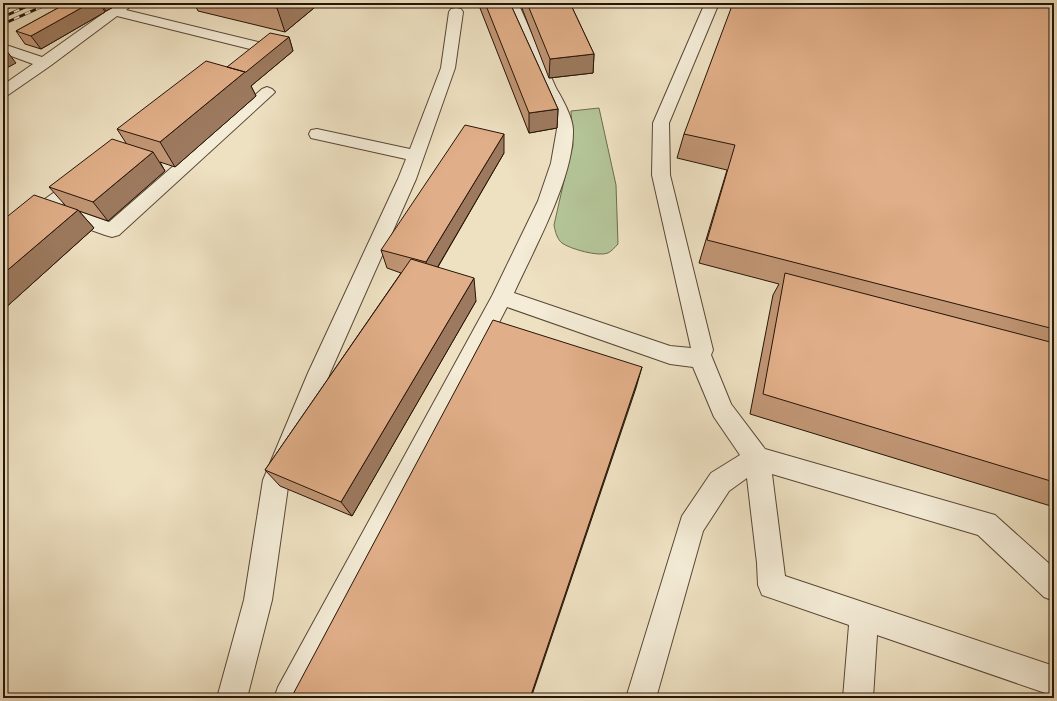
<svg xmlns="http://www.w3.org/2000/svg" width="1057" height="701" font-family="Alegreya,serif">
	<style>
		.green { fill: #b4c497; stroke: #6d6c4f }
		.lines { fill: none; stroke-linecap: round; stroke-linejoin: round }
		.minor-casing { stroke: #584736; stroke-width: 2 }
		.minor { fill: #f4ecd7; fill-rule: evenodd }
		.rail-casing { stroke: #261407; stroke-width: 3 }
		.rail { stroke: #f4ecd7; stroke-width: 2; stroke-dasharray: 6; stroke-linecap: butt }
		.wall { fill: #c19675; stroke: #261407 }
		.shaded-wall { fill: #9d7a5f; stroke: #261407 }
		.building { fill: #e0ae88; stroke: #261407 }
	</style>
	<rect width="100%" height="100%" fill="#eee1c2"/>
	<filter id="stains"><feTurbulence type="fractalNoise" baseFrequency=".005" numOctaves="4"/><feColorMatrix values="0 0 0 0 .2 0 0 0 0 .09 0 0 0 0 .02 0 0 0 .5 -.17"/></filter>
	<radialGradient id="worn" r=".72"><stop offset=".6" stop-color="#630" stop-opacity="0"/><stop offset="1" stop-color="#630" stop-opacity=".3"/></radialGradient>
	<path class="green" d="M599,108L616,185L618,244C615,247 612,251 608,253C599,257 570,249 562,243C557,239 555,231 554,225L569,159L573,146L571,111Z"/>
	<g class="lines">
		<g class="minor-casing">
			<path id="minor" d="M118,3H134L126,10L270,45L272,48C266,56 255,65 245,62L243,59L254,50L117,16L50,66L8,95L3,97V85L33,64L3,53V44L42,57Z
				M504,3H518L556,88C562,98 573,118 573,130C574,178 534,249 514,293L670,346L691,348L652,175L653,123L705,3H719L669,123L670,175L713,350L711,355L731,404L765,449L995,515L1054,568V601L1044,597L978,535L772,474L785,576L1054,666V696L877,635L873,698H843L849,625L762,595L758,585L757,563L747,478L729,491L703,531L656,698H626L682,516L711,473L740,455L714,417L693,367L670,364L507,307L305,698H274L278,687L492,296L538,201L551,163L557,129L547,100L540,88Z
				M456,8L461,9L463,12L455,68L416,179L330,373L289,480L272,600L247,698H217L244,600L263,480L308,373L398,179L406,159L311,138L309,134L311,130L317,129L410,149L441,68L449,12L451,9Z
				M267,87L272,89L275,92L272,95L119,235L112,237L105,235L52,216L51,213L10,244L3,246V229L77,176L83,174L89,176L92,180L89,184L61,205L109,222L262,89Z"/>
		</g>
		<use href="#minor" class="minor"/>
		<g class="rail-casing">
			<path id="rail" d="M3,10L18,3
				M3,17L34,3
				M3,24L50,3"/>
		</g>
		<use href="#rail" class="rail"/>
	</g>
	<path class="wall" d="M67,3H121L106,11H104L105,12L41,49L25,44L16,31Z
		M194,3H320L285,32L198,11Z
		M478,3H510L558,109L557,128L529,133Z
		M520,3H570L594,54L593,73L549,78Z
		M1054,3V507L750,414L773,295L779,284L699,263L727,170L677,158L684,134Z
		M289,37L293,51L251,86L256,96L175,167L160,162L165,171L108,221L79,211L94,228L3,310V220L65,205L49,187L126,143L117,129L227,67Z
		M504,153L438,267L476,301L352,516L280,486L265,470L401,273L387,268L381,250Z"/>
	<path class="shaded-wall" d="M90,3H100L105,12L41,49L31,36Z
		M101,3H121L106,11Z
		M283,3H320L285,32L277,8Z
		M289,37L293,51L251,86L256,96L175,167L160,142L245,72Z
		M6,50L16,63L3,70V51Z
		M594,54L593,73L549,78L550,59Z
		M558,109L557,128L529,133V113Z
		M504,134V153L430,280L426,262Z
		M153,152L165,171L108,221L93,202Z
		M78,210L94,228L3,310V274Z
		M474,278L476,301L352,516L341,502Z
		M642,367L636,388L531,698H530Z"/>
	<path class="building" d="M67,3H90L31,36L16,31Z
		M257,3H283L277,8Z
		M485,3H510L558,109L529,113Z
		M527,3H570L594,54L550,59Z
		M733,3H1054V329L707,240L735,145L684,134Z
		M270,33L289,37L246,72H245L227,67Z
		M206,61L245,72L160,142L117,129Z
		M465,125L504,134L426,262L381,250Z
		M112,139L153,152L93,202L49,187Z
		M34,195L78,210L3,274V220Z
		M411,259L474,278L341,502L265,470Z
		M785,273L1054,343V482L763,394Z
		M493,320L642,367L530,698H291Z"/>
	<rect width="1057" height="701" fill="none" stroke="#eee1c2" stroke-width="16"/>
	<rect x="4" y="4" width="1049" height="693" fill="none" stroke="#261407" stroke-width="2"/>
	<rect x="8" y="8" width="1041" height="685" fill="none" stroke="#261407"/>
	<rect width="100%" height="100%" filter="url(#stains)"/>
	<rect width="100%" height="100%" fill="url(#worn)"/>
</svg>
